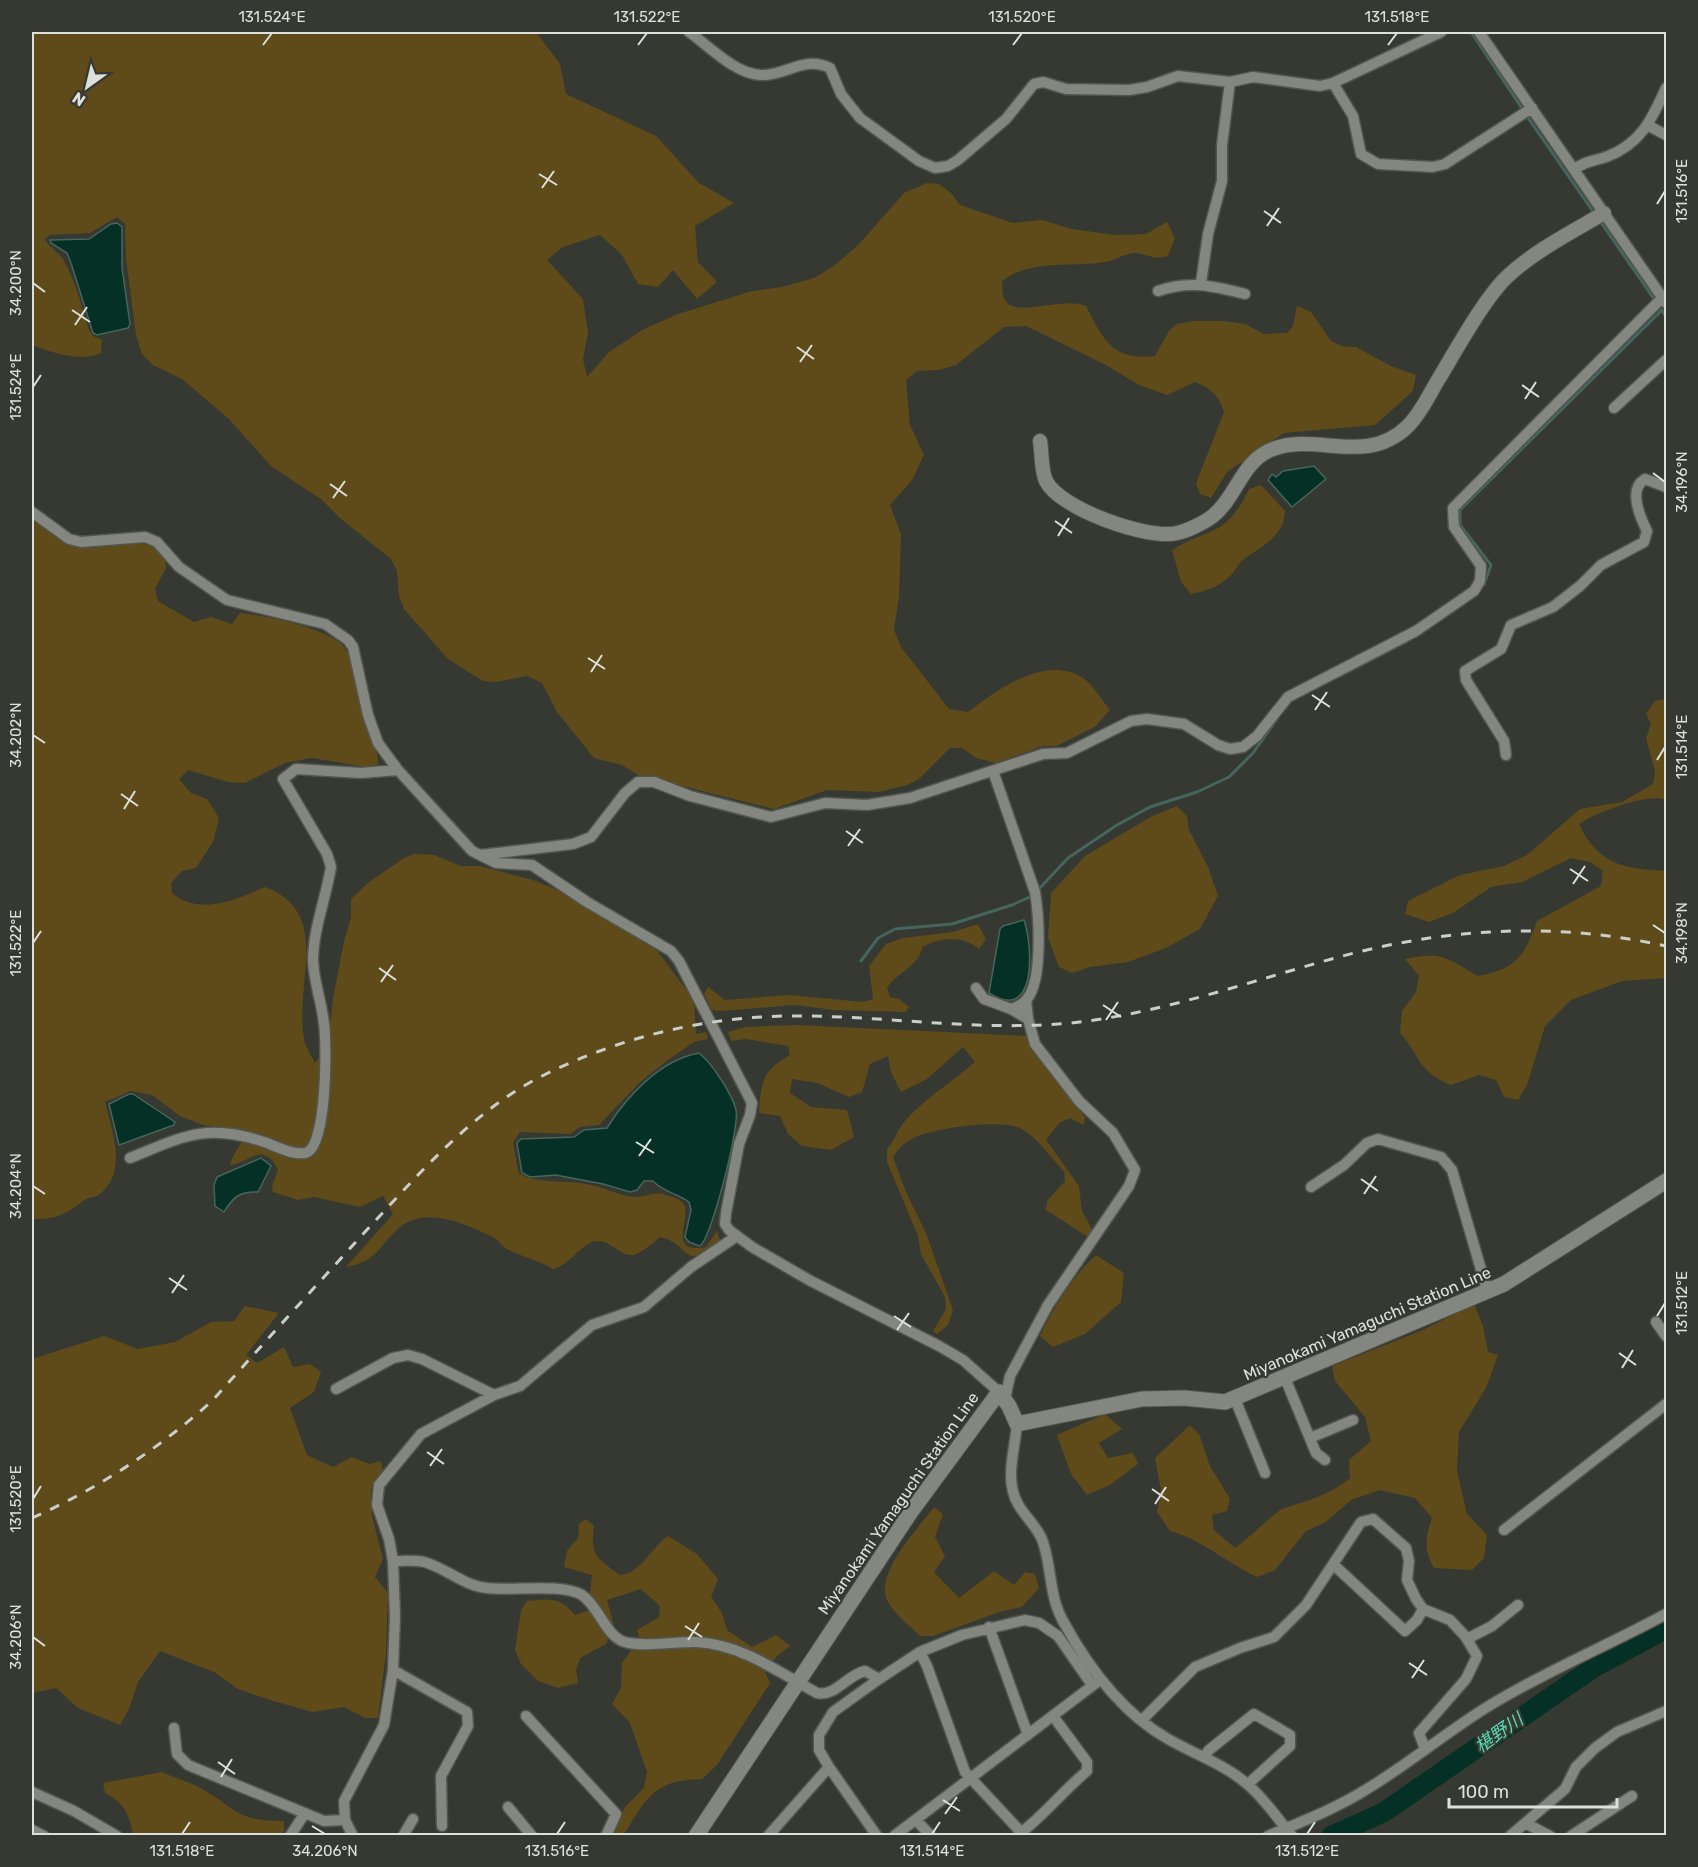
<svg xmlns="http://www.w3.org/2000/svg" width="1698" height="1867" font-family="Rubik,'Noto Sans JP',sans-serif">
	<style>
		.green { fill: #5e4b19 }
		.water { fill: #043026; stroke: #45655d; stroke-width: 1.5 }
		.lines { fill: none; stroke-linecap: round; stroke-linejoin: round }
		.stream { stroke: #45655d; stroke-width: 3 }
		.river { stroke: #043026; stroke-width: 20 }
		.minor-casing { stroke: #535650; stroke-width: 13 }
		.tertiary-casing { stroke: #535650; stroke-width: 16 }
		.secondary-casing { stroke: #535650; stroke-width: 17 }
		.minor { stroke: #83877f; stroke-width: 10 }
		.tertiary { stroke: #83877f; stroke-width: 14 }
		.secondary { stroke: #83877f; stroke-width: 15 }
		.rail { stroke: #ccceca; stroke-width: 3; stroke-dasharray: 10 10; stroke-linecap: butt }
		.ticks { fill: none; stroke: #dee0dc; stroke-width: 2 }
		.labels { text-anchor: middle; stroke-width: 4.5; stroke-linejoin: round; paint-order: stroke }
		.street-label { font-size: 16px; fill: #dee0dc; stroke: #353932 }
		.water-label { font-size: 18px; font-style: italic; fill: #58d9b6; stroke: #353932 }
		.neatline { fill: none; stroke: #dee0dc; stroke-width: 2 }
		.ticks-label { font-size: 15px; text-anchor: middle; fill: #dee0dc }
	</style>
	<rect width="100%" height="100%" fill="#353932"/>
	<path class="green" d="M32,32H536L560,64L566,94L656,136L699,183L734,203L695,226L698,262L717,282L697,299L673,270L658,287L638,284L622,255L600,235L563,247L547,260L583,299L588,333L583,359L587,377L609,352L644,329L678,314L752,291L782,287L814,278L834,266L858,245L904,193L927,183L939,184L951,193L960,205L1013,223L1042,220L1072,229L1115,235L1146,234L1167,222L1175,238L1168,256C1151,260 1151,255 1136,253C1127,252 1115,261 1106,262C1069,268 1034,258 1002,281C1002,287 1002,295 1005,300C1016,319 1061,296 1086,306C1103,339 1112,361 1155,356L1169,331L1177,324L1193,321H1223L1245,324L1264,334L1287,333L1293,326L1297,306L1311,312L1331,341L1342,346L1356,347L1391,366L1416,375L1413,391L1375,425L1284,433L1227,472L1211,498L1200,494L1196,483L1224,412C1218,395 1212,389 1195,382L1167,395L1139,385L1106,365L1026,326L1004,327L956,365L939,370L917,371L906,380L910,425L924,455L912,480L890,505L901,535L899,596L894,630L901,647L949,709L968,712C997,690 1045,654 1083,678C1093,684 1102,701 1110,710L1096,726L1067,741L1056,746H1043L996,763L976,758L962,748H950L919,779L907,785L879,792L827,790L774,809L638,775L622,765L594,758L557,712L542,683L527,676L496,682L483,681L448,659L404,609L399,596L397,571L391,559L341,519L321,499L272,467L229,419L182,379L153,365L142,354L136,335L126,258L125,224L117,217L90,233L49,235L45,239C50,249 59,252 64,261C76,282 82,307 89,330L93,336L102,340L101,353C80,363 52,352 32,345Z
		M1261,485L1285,511C1284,537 1262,546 1244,559C1238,563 1235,572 1229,577C1218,587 1206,591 1191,594L1181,582L1172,550C1210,526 1225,539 1249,489Z
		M32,519L70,545L89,548L140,543L154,547L165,559L166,568L155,589L158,601L194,622L211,617L232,624L240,613C263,615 332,629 345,648C354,661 359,695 363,711C368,729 378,745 378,764L371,768L312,758L285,763L245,783L228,782L188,770L179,779L191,793L207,799L219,818L213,842L196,868L182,871L171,883L172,893C200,916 235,900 265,887C333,912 294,985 304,1038C305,1046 311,1055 315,1063L328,1046L333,999L344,941L351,917V899L369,882L404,858L414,854L434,855L461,866H480L533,880L578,898L652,944L694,1000L696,1034L706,1032L708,1039L694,1042L668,1060L640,1082L599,1125L580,1127L570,1134L520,1132L513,1143L519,1174C542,1185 567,1179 591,1185C605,1188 620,1196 635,1197C645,1197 653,1192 663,1194C669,1196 679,1198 683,1203C694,1216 664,1255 706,1247L717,1231L720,1240C681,1274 692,1244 660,1237C653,1243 645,1250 636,1254C623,1261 609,1236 592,1242C578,1248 570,1264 553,1269C538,1260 522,1257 507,1249C502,1246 498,1240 493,1237C465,1224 426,1205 399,1228C376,1248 380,1260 346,1267L393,1214L383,1196L360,1207L314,1197L298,1200L273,1192L272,1186L278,1170C263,1139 249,1164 230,1165C233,1152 243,1144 247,1130L203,1125L180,1116L152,1095L131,1091L105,1102C112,1131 128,1171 100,1194C95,1198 88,1197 83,1201C65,1215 54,1220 32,1219Z
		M1666,699V800C1648,792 1595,813 1579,824C1598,865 1625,869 1666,871V978L1622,981L1571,1000L1545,1026L1527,1085L1518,1100L1504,1097L1496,1080L1479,1075L1451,1085C1417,1071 1422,1058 1400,1033L1402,1011L1416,992L1419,976L1405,959C1442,951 1447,958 1478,976C1517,969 1524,956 1537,921L1601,886L1603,871L1590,862L1571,858L1522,882L1491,887L1453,913L1429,922L1405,914L1408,901L1460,875L1504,866L1527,855L1580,809L1622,802L1653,784L1655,771L1646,738L1651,724L1646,714L1655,701Z
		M1177,806L1187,816L1189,830L1208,867L1218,896L1200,929L1166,948L1128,962L1090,967L1072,973L1059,967L1048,937L1051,893L1085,856L1152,816Z
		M978,924L986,939L979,949C962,935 941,937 922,947C920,966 897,972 887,988L890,997L899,999L909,1007L906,1012L834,1010L795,1005L722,1011L712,1010L704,994L708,987L725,1000L789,995L863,1002L873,999L869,966L886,944L903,938L953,932Z
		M797,1025L1027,1036L1057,1082L1085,1117L1084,1125L1070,1118L1059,1123L1046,1140L1079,1186L1082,1211L1093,1231L1088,1237L1046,1210L1047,1201L1065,1181L1064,1171C1051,1158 1036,1136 1020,1128C999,1119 934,1128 913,1138C905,1142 898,1149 893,1157L906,1192L926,1233L953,1310L948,1325L937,1334L933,1331L946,1309L945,1297L921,1254L918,1236L887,1162V1149C895,1140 897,1130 905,1121C925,1098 952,1082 975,1062L963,1047L927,1079L901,1092L891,1072L888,1056L870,1064L862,1092L849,1097L817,1083L792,1079L790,1093L811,1107L847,1110L854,1137L831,1150L802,1146L788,1134L780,1116L759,1113C761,1082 762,1071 790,1055L788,1046L746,1039L731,1041L728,1032L745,1027Z
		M1096,1255L1124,1273L1121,1302L1085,1334L1053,1347L1040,1336C1054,1307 1072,1277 1096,1255Z
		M1474,1304L1483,1326L1488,1352L1498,1355L1486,1388L1459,1432L1457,1471L1467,1514L1487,1535L1484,1558L1472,1570L1434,1568C1423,1548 1425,1539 1432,1518L1415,1498L1380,1490L1351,1500L1326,1522L1306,1531L1275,1570L1257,1577C1227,1563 1201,1539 1170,1531L1157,1512L1161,1490L1155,1458L1190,1425L1199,1434L1210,1466L1230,1499L1227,1511L1212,1515L1214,1530L1235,1548C1243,1543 1278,1510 1282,1509C1308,1500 1327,1497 1350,1478L1349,1460L1371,1441L1365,1417L1335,1381L1332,1366L1423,1330Z
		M245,1306L279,1313L246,1355L257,1363L284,1347L293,1367L310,1364L321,1372L314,1392L290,1408L307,1455L333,1467L352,1457L369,1464L381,1461L383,1471L371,1490L372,1516L383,1559L375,1577L388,1593L386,1653L378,1718H365L344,1707L312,1712L270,1700L238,1689L214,1672L160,1651L138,1682L129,1709L120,1725L78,1708L56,1688L32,1693V1359L104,1336L138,1349L175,1342L211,1322L234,1321Z
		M1105,1414L1122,1429L1099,1443L1108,1458L1133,1453L1138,1464L1110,1485L1087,1495L1071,1474L1057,1435Z
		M934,1507L943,1514L935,1537L945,1556L934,1572L959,1598L994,1571L1014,1585L1025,1572L1035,1574L1039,1588L1022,1607L999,1612L933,1636H920C910,1626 895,1615 888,1602C873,1574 918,1529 934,1507Z
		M586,1519L594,1526C590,1556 597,1558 620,1575C642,1573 652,1546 668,1536L697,1554L718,1579L711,1597L722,1613L727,1630L752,1647L776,1635L790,1646L777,1656L765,1672L770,1683L717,1765L702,1779C654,1780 647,1797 623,1836L613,1835L625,1807L644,1788L647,1772L630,1723L612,1704L621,1688L622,1663L640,1639L637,1630L659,1617L660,1606L641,1589L607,1600L614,1626L606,1644L580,1658L576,1670L578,1683L558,1688L538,1681L521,1664L515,1650L521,1610L527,1601C550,1599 559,1596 575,1615L588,1611L592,1575L564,1567L567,1551L578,1538L579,1524Z
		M162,1772C175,1778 190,1782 202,1789C240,1811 234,1820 284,1821V1831L280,1836L133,1835C129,1814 125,1803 105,1793L103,1783Z"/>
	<path class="water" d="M117,223L122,227V268L130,324L128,328L97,335L93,333L71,263L67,253L51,243L50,240L89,239L111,224Z
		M1314,466L1326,479L1292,507L1268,480L1272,474L1276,477L1283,471Z
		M1024,920C1033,947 1037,1024 989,993L1000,929L1003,926Z
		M699,1053C712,1063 732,1094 736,1110C740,1125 712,1237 700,1246L689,1242L685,1237L691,1210L689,1202C677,1193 663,1192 653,1181H644L637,1190L630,1192L603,1184L556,1175L530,1177L522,1173L517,1143L521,1139L574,1137L584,1130L607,1128C627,1096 660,1060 699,1053Z
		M129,1094H133L175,1122L174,1125L119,1145L109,1104Z
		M261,1158L271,1166L258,1192C240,1191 233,1197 224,1212L215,1206L214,1185L217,1177Z"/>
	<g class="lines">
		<path class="stream" d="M1471,32L1523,110
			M1526,115L1594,213
			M1600,221L1656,302
			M1662,310L1666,317
			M1484,585L1491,565L1460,525V510L1662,310
			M1338,677L1406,642
			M1037,891L1068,858L1117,825L1150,807L1197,792L1229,777L1253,753L1277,719
			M861,961L878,938L895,929L952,924L1012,905L1032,896"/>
		<path class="river" d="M1331,1836L1384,1812L1593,1668L1666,1629"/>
		<g class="minor-casing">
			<path id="minor" d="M689,32C709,46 735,74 761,75C786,76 804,55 830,68L841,94L860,118L919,161L935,168L948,166L958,160L1006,119L1034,84L1043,82L1066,89L1129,90L1147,87L1178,76L1230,82L1253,77L1320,86L1333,83L1441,32
				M1479,32L1666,303
				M1333,83L1353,116L1361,154L1378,164L1433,167L1445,164L1532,108
				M1649,126L1666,135
				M1575,169C1585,161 1594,161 1606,157C1641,144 1652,119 1666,88
				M1201,283L1208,234L1222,181V145L1230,82
				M1158,291C1190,280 1213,286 1245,294
				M1614,408L1666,360
				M32,512L69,539L81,542L145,537L157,542L179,567L227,600L325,624L348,640L353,647L368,715L378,743L398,770L472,851L496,863L532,865L587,902L671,951L679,961L752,1103L750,1115L739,1144L726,1213L725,1224L729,1230L752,1247L809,1280L939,1346L963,1360L999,1392
				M1506,755L1504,741L1466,680L1465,671L1501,649L1511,625L1553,607L1580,586L1601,565L1644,542L1647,531C1640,517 1628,489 1645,479L1666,487
				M480,855L573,844L591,837L625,793L638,782H654L690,796L771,817L825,803L867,805L910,798L1043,754L1067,753L1131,721L1147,719L1184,724L1218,745L1230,749L1243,747L1257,736L1288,697L1416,631L1474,591L1480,581L1481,566L1454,527L1453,508L1662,298
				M976,988L984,999L1011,1009C1017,1007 1023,1005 1027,999C1043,980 1039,916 1035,892L993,771
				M1011,1009L1028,1019L1026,1000
				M130,1158C182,1137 205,1123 261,1141C275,1145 290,1155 305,1153C327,1150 327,1045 324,1024C322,1003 314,983 313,961C313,930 326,898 331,867L327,854L283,779L296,769L361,773L398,770
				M1311,1187L1344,1165L1367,1143L1378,1139L1441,1157L1452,1170L1487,1290
				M1656,1322L1666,1336
				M1285,1378L1316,1453L1325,1460
				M336,1389L393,1358L408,1355L422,1359L494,1395
				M1005,1399L1010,1376L1048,1305L1129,1186L1135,1170L1113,1133L1079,1101L1035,1044L1028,1019
				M1235,1399L1265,1473
				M1017,1424C1015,1450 1004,1480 1018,1504C1025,1517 1038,1527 1043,1542C1052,1569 1049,1596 1063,1621C1088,1667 1122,1713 1168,1739C1194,1754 1224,1764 1247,1784C1264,1798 1278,1819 1292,1836
				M1310,1438L1353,1420
				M1504,1530L1666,1404
				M393,1561C403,1561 415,1560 424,1562C446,1568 464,1586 487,1588C512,1591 561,1583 582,1595C600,1607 606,1640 629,1643C651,1647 675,1641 697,1642C743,1645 778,1672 817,1693C835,1697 847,1675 865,1671L879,1679
				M1334,1565L1405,1631L1417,1620L1423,1609
				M989,1627L1028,1735
				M1467,1639L1492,1626L1518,1605
				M920,1652L927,1666L965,1772L1019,1830L1023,1831C1046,1813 1064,1790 1087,1771V1762L1053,1716
				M393,1670L467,1712L468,1726L441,1776L442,1826
				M526,1716L616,1814L606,1836
				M1142,1720L1195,1667L1240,1648L1274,1637L1306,1605L1361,1522L1373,1519L1406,1548L1409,1561L1407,1580L1416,1599L1423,1609L1450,1620L1465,1636L1477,1656L1466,1679L1419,1733L1425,1749
				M174,1728L177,1754L188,1765L324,1821L345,1820
				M1204,1757L1209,1750L1254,1714L1290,1735V1746L1248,1784
				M32,1792L74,1811L117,1836
				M508,1807L532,1836
				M916,1820L931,1836
				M1527,1824L1550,1836
				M32,1830L44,1836
				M290,1836L305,1813
				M353,1836L345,1820L344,1801L384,1725L393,1670L395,1616L393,1561L389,1539L377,1505L379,1485L421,1434L494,1395L520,1386L592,1325L644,1307L691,1267L737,1236
				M403,1836L413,1819
				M768,1836L829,1767
				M877,1836L829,1767L819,1750V1735L833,1712L879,1679L920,1652L962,1635L1025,1620L1039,1623L1058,1636L1092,1685
				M894,1836L1096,1683
				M1268,1836C1303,1821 1335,1809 1367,1789C1410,1763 1449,1730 1492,1704C1548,1670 1609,1645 1666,1614
				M1510,1836L1565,1789L1576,1767L1595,1748L1617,1732L1666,1711
				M1571,1836L1632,1796"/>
		</g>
		<g class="tertiary-casing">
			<path id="tertiary" d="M1040,441C1042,452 1041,471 1046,481C1060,509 1148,540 1177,533C1187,531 1206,522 1214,515C1237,496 1242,460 1273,449C1317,432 1366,467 1408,426C1421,413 1429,395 1438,380C1455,352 1486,295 1509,275C1536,250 1572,232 1604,213"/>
		</g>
		<g class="secondary-casing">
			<path id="secondary" d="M696,1836L910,1513L999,1392L1009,1406L1017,1424L1142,1399L1184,1398L1225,1402L1504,1284L1666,1181"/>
		</g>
		<use href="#minor" class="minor"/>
		<use href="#tertiary" class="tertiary"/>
		<use href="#secondary" class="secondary"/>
		<path class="rail" d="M32,1518C99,1488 157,1450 212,1401C262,1345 313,1289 364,1233C418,1175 474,1109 546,1074C621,1037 705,1017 788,1016C882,1015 977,1032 1071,1023C1167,1013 1261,977 1354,953C1458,927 1562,923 1666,946"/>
	</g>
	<path class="ticks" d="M263,45L272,33M638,45L647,33M1013,45L1022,33M1388,45L1397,33M539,174L557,185M542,188L554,171M1657,204L1665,191M1264,211L1281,223M1267,226L1279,208M33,283L45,292M72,310L90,322M75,325L87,307M797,347L814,359M800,362L812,345M1522,385L1539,397M33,387L41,375M1525,399L1536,382M1653,473L1665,482M330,484L347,496M333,498L345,481M1055,521L1072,533M1058,536L1069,518M588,658L605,669M591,672L602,655M1312,695L1330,707M1315,710L1327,692M33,735L45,743M1657,760L1665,747M121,794L138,806M124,809L135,791M846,831L863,843M848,846L860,829M1570,869L1588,881M1573,884L1585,866M1653,925L1665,933M33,943L41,931M379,968L396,980M381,982L393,965M1103,1005L1121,1017M1106,1020L1118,1002M636,1142L654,1153M639,1156L651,1139M1361,1179L1378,1191M33,1186L45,1194M1364,1194L1376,1176M169,1278L187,1290M172,1293L184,1275M894,1316L911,1327M1657,1316L1665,1303M897,1330L909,1313M1619,1353L1636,1365M1622,1368L1633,1350M427,1452L444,1464M430,1466L442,1449M1152,1489L1169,1501M33,1499L41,1486M1155,1504L1166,1487M685,1626L702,1637M33,1637L45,1646M688,1640L699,1623M1409,1663L1427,1675M1412,1678L1424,1660M218,1762L235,1774M221,1777L232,1759M943,1800L960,1811M945,1814L957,1797M312,1826L325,1834M182,1834L190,1822M557,1834L565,1822M932,1834L940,1822M1307,1834L1315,1822"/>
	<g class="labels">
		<g class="street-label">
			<text transform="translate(1367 1323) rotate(-23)" y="6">Miyanokami Yamaguchi Station Line</text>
			<text transform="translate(898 1503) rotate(-55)" y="6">Miyanokami Yamaguchi Station Line</text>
		</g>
		<g class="water-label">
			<text transform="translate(1499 1733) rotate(-35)" y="6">椹野川</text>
		</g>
	</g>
	<rect width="1698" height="1867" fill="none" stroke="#353932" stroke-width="66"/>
	<g transform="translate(87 87) rotate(214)" stroke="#353932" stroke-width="4.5" paint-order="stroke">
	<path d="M0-4.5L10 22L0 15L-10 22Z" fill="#dee0dc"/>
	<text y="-9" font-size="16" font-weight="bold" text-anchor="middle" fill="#dee0dc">N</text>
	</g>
	<path d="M1449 1798v9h168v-9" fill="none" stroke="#dee0dc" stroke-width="3"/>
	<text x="1458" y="1798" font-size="18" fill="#dee0dc" stroke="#353932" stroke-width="4.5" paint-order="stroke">100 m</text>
	<rect x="33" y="33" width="1632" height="1801" class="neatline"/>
	<g class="ticks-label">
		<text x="272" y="22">131.524°E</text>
		<text x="647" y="22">131.522°E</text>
		<text x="1022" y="22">131.520°E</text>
		<text x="1397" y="22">131.518°E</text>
		<text transform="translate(1682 191) rotate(-90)" y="5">131.516°E</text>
		<text transform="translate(16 283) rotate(-90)" y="5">34.200°N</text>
		<text transform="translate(16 387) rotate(-90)" y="5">131.524°E</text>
		<text transform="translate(1682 482) rotate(-90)" y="5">34.196°N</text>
		<text transform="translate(16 735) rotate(-90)" y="5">34.202°N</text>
		<text transform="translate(1682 747) rotate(-90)" y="5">131.514°E</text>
		<text transform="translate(1682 933) rotate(-90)" y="5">34.198°N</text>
		<text transform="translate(16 943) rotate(-90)" y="5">131.522°E</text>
		<text transform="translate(16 1186) rotate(-90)" y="5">34.204°N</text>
		<text transform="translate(1682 1303) rotate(-90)" y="5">131.512°E</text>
		<text transform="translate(16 1499) rotate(-90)" y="5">131.520°E</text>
		<text transform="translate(16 1637) rotate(-90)" y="5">34.206°N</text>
		<text x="182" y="1856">131.518°E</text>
		<text x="325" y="1856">34.206°N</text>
		<text x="557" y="1856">131.516°E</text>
		<text x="932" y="1856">131.514°E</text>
		<text x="1307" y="1856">131.512°E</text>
	</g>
</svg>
